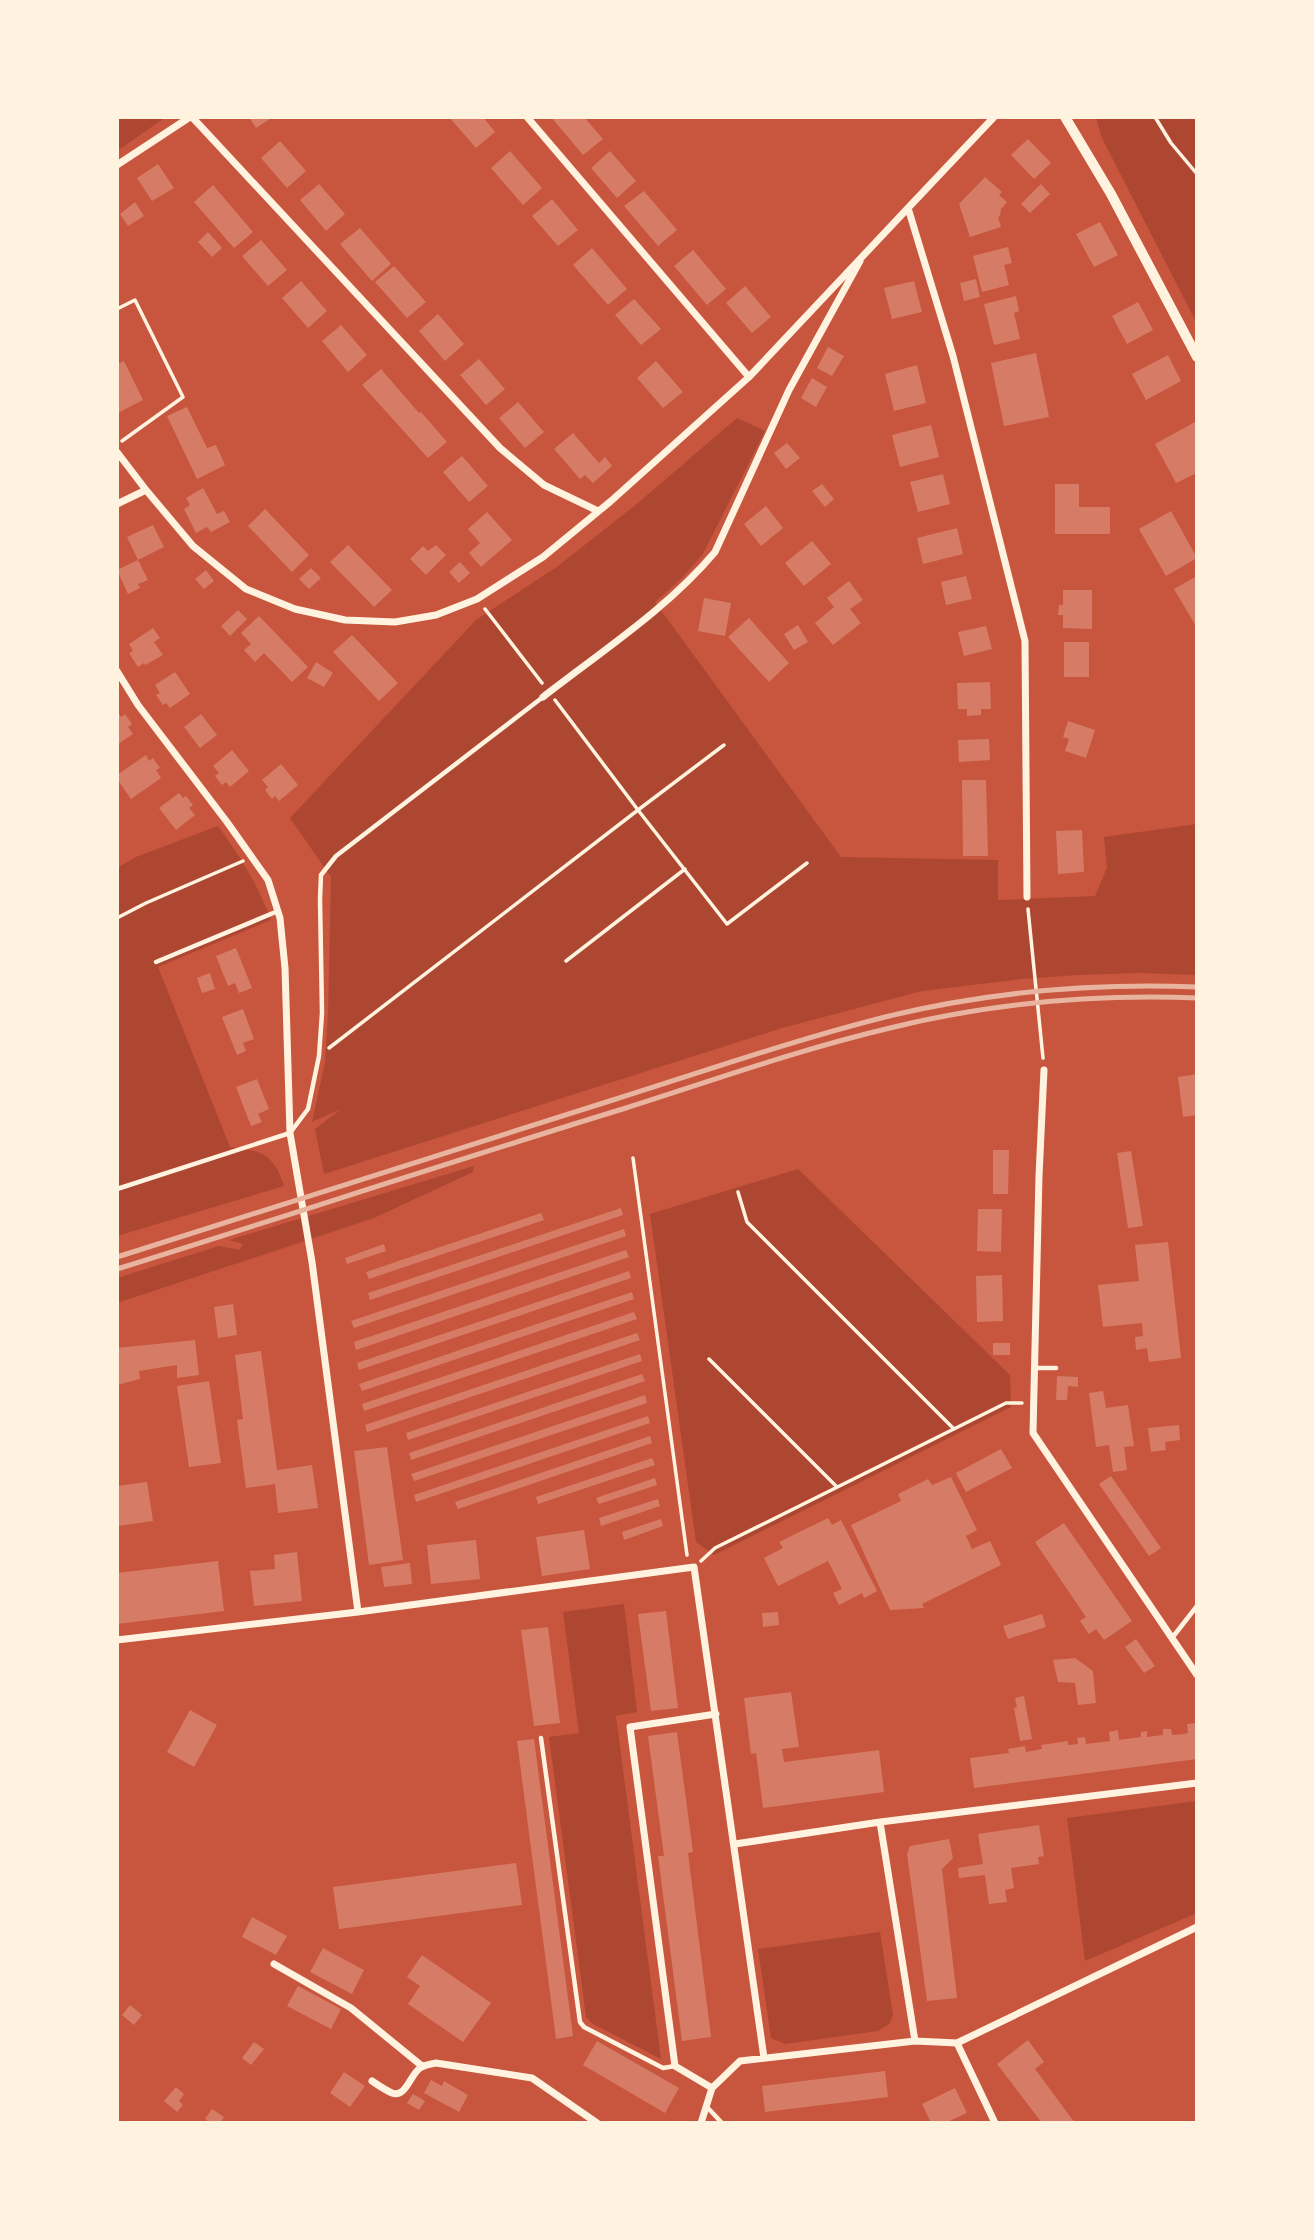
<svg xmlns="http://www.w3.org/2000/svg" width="1314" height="2240" font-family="Montserrat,sans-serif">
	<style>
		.green { fill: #ae4732 }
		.building { fill: #d67c66 }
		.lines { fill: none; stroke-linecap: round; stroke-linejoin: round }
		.path { stroke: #fff3e0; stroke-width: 3.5 }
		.service { stroke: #fff3e0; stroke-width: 4.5 }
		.minor { stroke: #fff3e0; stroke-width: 7 }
		.tertiary { stroke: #fff3e0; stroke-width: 10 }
		.rail { stroke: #e9b49f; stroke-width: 5 }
	</style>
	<rect width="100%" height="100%" fill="#c8553d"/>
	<path class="green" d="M117,117H166L117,151Z
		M1096,117H1197V324L1101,136Z
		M737,418L765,431L703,554L682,578L655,602L841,857L998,860V900L1095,896L1107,868L1104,837L1197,824V975L1139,973L1078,975L1022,979L922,991L782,1028L324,1174L315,1129L341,1109L312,1122L325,1062L328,1014L331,877L290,818L476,620L558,566L638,503Z
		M218,826C240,856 258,885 271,920L158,967L230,1147C262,1151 273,1153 284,1186L117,1236V868L136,857Z
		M474,1166L473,1172L374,1218L117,1303V1278L219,1246L240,1250L243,1244L229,1240Z
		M798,1169L1010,1375L1011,1407L714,1555L696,1542L650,1214Z
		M624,1604L637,1712L616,1716L661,2059L593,2024L586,2017L549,1737L579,1733L563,1612Z
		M1197,1801V1913L1085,1961L1067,1818Z
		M880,1932L893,2015L890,2023L878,2031L785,2044L771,2038L758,1949Z"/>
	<path class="building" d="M249,117H273L256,128Z
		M449,117H483L495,132L476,148Z
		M551,117H584L603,139L583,155Z
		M1028,139L1051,163L1034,179L1011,155Z
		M280,141L306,171L287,188L261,158Z
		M510,151L542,188L523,205L491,168Z
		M610,151L636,181L617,198L591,168Z
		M158,164L174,188L152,201L137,178Z
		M985,177L1002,192L999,195L1007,202L1001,209L1000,216L998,217L1001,227L970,237L959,204Z
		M319,184L345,214L326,231L300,200Z
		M1041,184L1050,194L1030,213L1021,204Z
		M213,185L253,232L234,248L194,202Z
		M644,191L677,230L658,246L624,206Z
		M552,199L578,230L558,246L532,216Z
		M135,202L144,216L128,226L120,214Z
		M1100,222L1118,255L1094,267L1076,234Z
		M360,228L391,264L372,281L340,244Z
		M208,232L222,248L212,257L198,242Z
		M261,240L287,270L268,286L242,256Z
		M1008,247L1012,263L1004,265L1009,285L982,292L973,256Z
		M592,248L627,289L608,305L573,265Z
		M693,250L726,289L707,305L674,266Z
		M394,266L426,302L407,318L375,282Z
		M976,279L980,297L964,301L960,283Z
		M301,281L327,311L308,328L282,298Z
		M914,281L922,312L892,319L884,288Z
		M745,286L771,317L752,333L726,303Z
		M1016,296L1019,311L1014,313L1020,339L994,345L984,304Z
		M634,299L661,329L641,345L615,315Z
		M1138,302L1153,330L1127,344L1112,316Z
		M438,314L464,344L445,361L419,331Z
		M341,325L367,355L348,372L322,341Z
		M828,347L844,356L832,376L817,368Z
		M1036,353L1049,417L1004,426L991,363Z
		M1168,355L1181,381L1146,400L1132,374Z
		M479,359L505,389L486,405L460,375Z
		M124,361L143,400L118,413L117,364Z
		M656,361L683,392L663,408L637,378Z
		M917,365L926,403L894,411L885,374Z
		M381,369L419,413L421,412L447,442L428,458L362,385Z
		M812,378L827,387L816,407L801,398Z
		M518,402L544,432L525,448L499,418Z
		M187,407L207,448L216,445L225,465L197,479L167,416Z
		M1195,422L1197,473L1176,483L1155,444Z
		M931,425L939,457L900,467L892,435Z
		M573,433L599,463L605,457L612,466L593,483L585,475L580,479L554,449Z
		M787,443L800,458L786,469L774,453Z
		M462,456L488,486L469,502L443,472Z
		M943,474L950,504L918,512L910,482Z
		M822,484L834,499L825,507L812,491Z
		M1055,484H1079V507H1110V534H1055Z
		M203,488L217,514L224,511L230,522L211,532L207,527L196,533L184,509L190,505L186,498Z
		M766,506L783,528L761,546L744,524Z
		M265,509L309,555L292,572L248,526Z
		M1171,511L1197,558L1166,576L1139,529Z
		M487,512L512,540L481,567L469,553L480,543L468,529Z
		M153,525L164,547L138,560L127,537Z
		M957,528L963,554L923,564L917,538Z
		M812,541L831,564L804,586L785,563Z
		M348,545L392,590L374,607L330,562Z
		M436,545L446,555L426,575L410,559L423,546L428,551Z
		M138,560L148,580L138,584L140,588L128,594L117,570Z
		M460,562L470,573L459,583L449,572Z
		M311,568L321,578L309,589L299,579Z
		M206,570L214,581L204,589L195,579Z
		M966,576L972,599L946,605L941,582Z
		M1197,576V628L1174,589Z
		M849,581L863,600L850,609L861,623L833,645L815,623L834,607L827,598Z
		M1063,590H1092V629L1063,628V615H1058L1059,605H1063Z
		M704,598L731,603L725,636L698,631Z
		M238,610L247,619L230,636L221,626Z
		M259,616L308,667L292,682L264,653L255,662L244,650L251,644L241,633Z
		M749,618L789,663L769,682L728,637Z
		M798,625L808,642L794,650L784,634Z
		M986,626L992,649L964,656L958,632Z
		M153,628L160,638L154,642L163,655L145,665L144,663L138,667L129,653L133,651L129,644Z
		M352,635L398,683L379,701L333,652Z
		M1064,642H1089V677H1064Z
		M316,662L333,673L324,687L307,678Z
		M175,672L190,694L170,708L166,703L163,705L156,695L160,693L155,685Z
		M990,682L991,709H981V715L967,716V709H958L957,683Z
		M117,710L121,717L125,714L132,724L128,727L133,734L117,745Z
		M201,714L217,735L200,748L184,727Z
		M1068,721L1095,730L1086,758L1065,751L1069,739L1063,737Z
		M989,739L990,760L959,762L958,740Z
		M232,750L249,771L230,787L226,782L222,785L215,776L219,773L213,766Z
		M146,755L149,761L153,758L160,768L156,770L161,778L131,799L117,779V775Z
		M281,764L298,785L279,801L275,796L272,799L265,790L268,787L262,780Z
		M962,780H986L988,856H963Z
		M179,793L183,798L186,796L193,805L189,808L195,815L176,830L159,808Z
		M1082,830L1084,872L1058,874L1056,831Z
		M236,948L252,988L239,993L235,983L228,986L216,956Z
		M210,973L215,989L202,993L197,978Z
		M243,1009L254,1039L243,1043L246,1051L237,1055L222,1017Z
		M1197,1074V1115L1183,1117L1178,1077Z
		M257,1079L269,1109L258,1114L262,1122L251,1126L236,1087Z
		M993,1150H1009L1008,1194H993Z
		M1131,1151L1143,1226L1128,1228L1117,1153Z
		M621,1208L623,1215L370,1300L368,1293Z
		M978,1209H1002L1001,1252L977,1251Z
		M541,1213L544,1220L369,1279L366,1272Z
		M624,1229L626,1236L354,1328L351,1321Z
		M1168,1242L1181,1358L1149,1362L1147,1348L1136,1350L1135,1337L1143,1336L1142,1323L1103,1327L1098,1285L1139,1281L1135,1245Z
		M384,1244L386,1251L347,1264L345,1258Z
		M626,1250L629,1257L356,1350L354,1342Z
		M629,1271L631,1278L359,1370L357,1363Z
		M1002,1275L1003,1321L977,1322L976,1276Z
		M632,1292L634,1299L362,1391L359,1384Z
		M233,1304L237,1335L218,1338L214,1307Z
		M634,1312L637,1319L364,1411L362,1404Z
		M637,1333L640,1340L367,1432L365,1425Z
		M195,1340L199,1375L177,1378V1365L139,1371L140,1379L117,1385V1348Z
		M993,1343H1010V1355H993Z
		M261,1351L277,1470L312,1465L318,1508L278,1513L275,1484L246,1488L237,1420L243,1419L235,1355Z
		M640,1354L642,1361L408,1440L406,1433Z
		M642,1374L645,1381L411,1460L409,1453Z
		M1057,1376L1078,1377V1387L1068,1386L1067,1400H1056Z
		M209,1381L221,1463L189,1467L177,1386Z
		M1103,1391L1106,1408L1128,1405L1134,1446L1124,1447L1127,1470L1113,1472L1109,1445L1096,1447L1089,1393Z
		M645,1395L647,1403L414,1481L411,1474Z
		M648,1416L650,1423L416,1502L414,1495Z
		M1179,1425L1180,1440L1165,1442L1166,1450L1151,1452L1148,1428Z
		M650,1436L652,1443L458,1509L455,1502Z
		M387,1447L403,1560L369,1565L354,1451Z
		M1001,1449L1012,1468L966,1492L956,1473Z
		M652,1458L655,1465L538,1504L536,1497Z
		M1111,1476L1161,1548L1149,1556L1099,1484Z
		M951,1477L977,1530L966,1536L972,1549L990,1541L1001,1565L922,1604L924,1608L890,1610L851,1525L901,1501L898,1494L928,1479L932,1485Z
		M655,1478L657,1485L599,1504L596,1498Z
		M147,1482L153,1521L117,1526V1486Z
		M658,1499L660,1506L601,1526L599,1518Z
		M828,1518L832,1525L841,1520L877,1591L864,1598L862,1593L839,1605L833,1593L842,1589L828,1561L778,1586L764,1558L783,1548L779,1542Z
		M661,1519L663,1526L624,1540L622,1532Z
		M1064,1523L1132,1621L1104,1640L1096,1629L1089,1634L1080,1621L1086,1617L1035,1542Z
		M584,1530L590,1569L542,1576L536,1537Z
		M476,1540L480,1579L431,1584L427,1545Z
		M297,1552L302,1601L254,1606L250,1571L275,1569L274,1555Z
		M218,1561L224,1611L117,1624V1573Z
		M410,1563L412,1584L384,1587L381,1567Z
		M666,1611L678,1708L651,1711L638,1614Z
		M778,1612L779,1625L763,1627L762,1613Z
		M1042,1614L1046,1627L1008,1639L1003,1626Z
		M548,1627L560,1723L534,1726L521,1630Z
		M1136,1639L1155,1666L1144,1673L1125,1647Z
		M1075,1658L1093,1671L1096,1703L1078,1705L1075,1683L1058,1682L1053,1660Z
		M791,1692L799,1747L782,1749L784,1762L879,1750L884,1792L763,1808L756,1753L751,1754L744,1698Z
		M1024,1696L1032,1739L1020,1741L1014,1708L1017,1707L1015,1698Z
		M190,1710L217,1725L194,1767L167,1752Z
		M1197,1723V1759L974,1788L970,1758L1009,1753L1008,1749L1025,1746L1026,1752L1042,1749L1041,1745L1068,1741V1745L1078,1744L1077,1738L1085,1737L1086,1744L1110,1741L1109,1732L1118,1730L1119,1740L1141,1737V1732L1147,1731V1737L1163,1735V1729H1171L1172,1735L1184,1734L1188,1733L1187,1724Z
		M677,1732L693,1852L688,1853L711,2037L682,2041L658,1856H664L648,1736Z
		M534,1739L573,2036L556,2039L517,1741Z
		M1039,1825L1044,1856L1038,1857L1039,1864L1011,1868L1014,1888L1005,1890L1007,1902L989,1904L985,1875L959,1878L958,1868L983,1864L978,1834Z
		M949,1839L953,1858L942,1869L957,1998L927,2001L907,1854L910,1846Z
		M516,1863L522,1905L339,1929L333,1887Z
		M252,1917L287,1936L276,1955L242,1937Z
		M323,1948L364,1970L352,1994L310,1972Z
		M422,1955L491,2003L463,2042L408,2004L420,1986L407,1977Z
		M298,1986L341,2009L331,2029L287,2006Z
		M130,2005L142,2015L134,2025L122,2015Z
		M1028,2040L1044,2062L1035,2069L1075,2123H1042L997,2064Z
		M597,2041L679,2088L665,2113L583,2065Z
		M254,2042L264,2049L251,2065L242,2058Z
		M885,2071L888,2097L765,2112L762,2086Z
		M344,2072L365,2086L350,2107L330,2093Z
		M431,2080L442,2086L444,2081L468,2095L459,2112L424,2093Z
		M176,2087L184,2094L179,2101L183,2105L177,2112L164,2101Z
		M955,2088L967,2113L945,2123H931L922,2104Z
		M413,2094L425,2101L419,2110L407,2103Z
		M212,2109L224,2117L220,2123H211L205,2119Z"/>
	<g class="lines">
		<path class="path" d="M1155,117L1171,143L1197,174
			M117,309L135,300L183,397L122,441
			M485,609L542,683
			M555,700L638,810L724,745
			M1028,909L1043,1058
			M117,918L146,903L243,861
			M566,961L685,869
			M329,1048L638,810L727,924L807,863
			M633,1158L687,1555
			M738,1192L747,1222L954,1429
			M709,1359L837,1487
			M701,1561L715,1548L1006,1403H1022"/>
		<path class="service" d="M156,962L278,911
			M117,1189L290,1133L308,1109L319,1056L322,1013L320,899L321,875L336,856L543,697
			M1036,1368H1056
			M1172,1638L1197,1606
			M541,1738L580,2022L584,2027L663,2068L675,2066
			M707,2107L722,2123"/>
		<path class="minor" d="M192,117L500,448L544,485L598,511
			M527,117L749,377
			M994,117L908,208L953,356L1025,641L1027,897
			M117,165L190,117
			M117,452L146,490L117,504
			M146,490L193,546L246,589L295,609L345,620L395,622L436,615L477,599L543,557L611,501L749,377L908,208
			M117,671L138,705L227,822L268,880L280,918L285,968L290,1133L312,1262L358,1612
			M543,697C602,651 667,609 715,552L789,390L860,261
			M1044,1070L1039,1176L1033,1433L1197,1675
			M117,1640L358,1612L694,1567L764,2058
			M880,1822L915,2041
			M735,1844L880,1822L1197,1783
			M274,1964L351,2008L422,2066
			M957,2043L995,2123
			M372,2081C378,2085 385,2090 392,2093C406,2098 410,2075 420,2068C424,2065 430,2064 436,2063L532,2078L597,2123
			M712,2088L675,2066L630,1727L716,1714
			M701,2123L712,2088L740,2061L915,2041L957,2043L1197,1927"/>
		<path class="tertiary" d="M1065,117L1111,194L1197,357"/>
		<path class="rail" d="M117,1257C283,1205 449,1151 616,1099C705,1071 794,1040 885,1017C987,992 1092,983 1197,987
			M117,1269C287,1216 456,1160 626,1108C714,1080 801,1049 890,1028C991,1003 1094,994 1197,998"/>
	</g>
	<rect width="1314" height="2240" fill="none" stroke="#fff3e0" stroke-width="238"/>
</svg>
